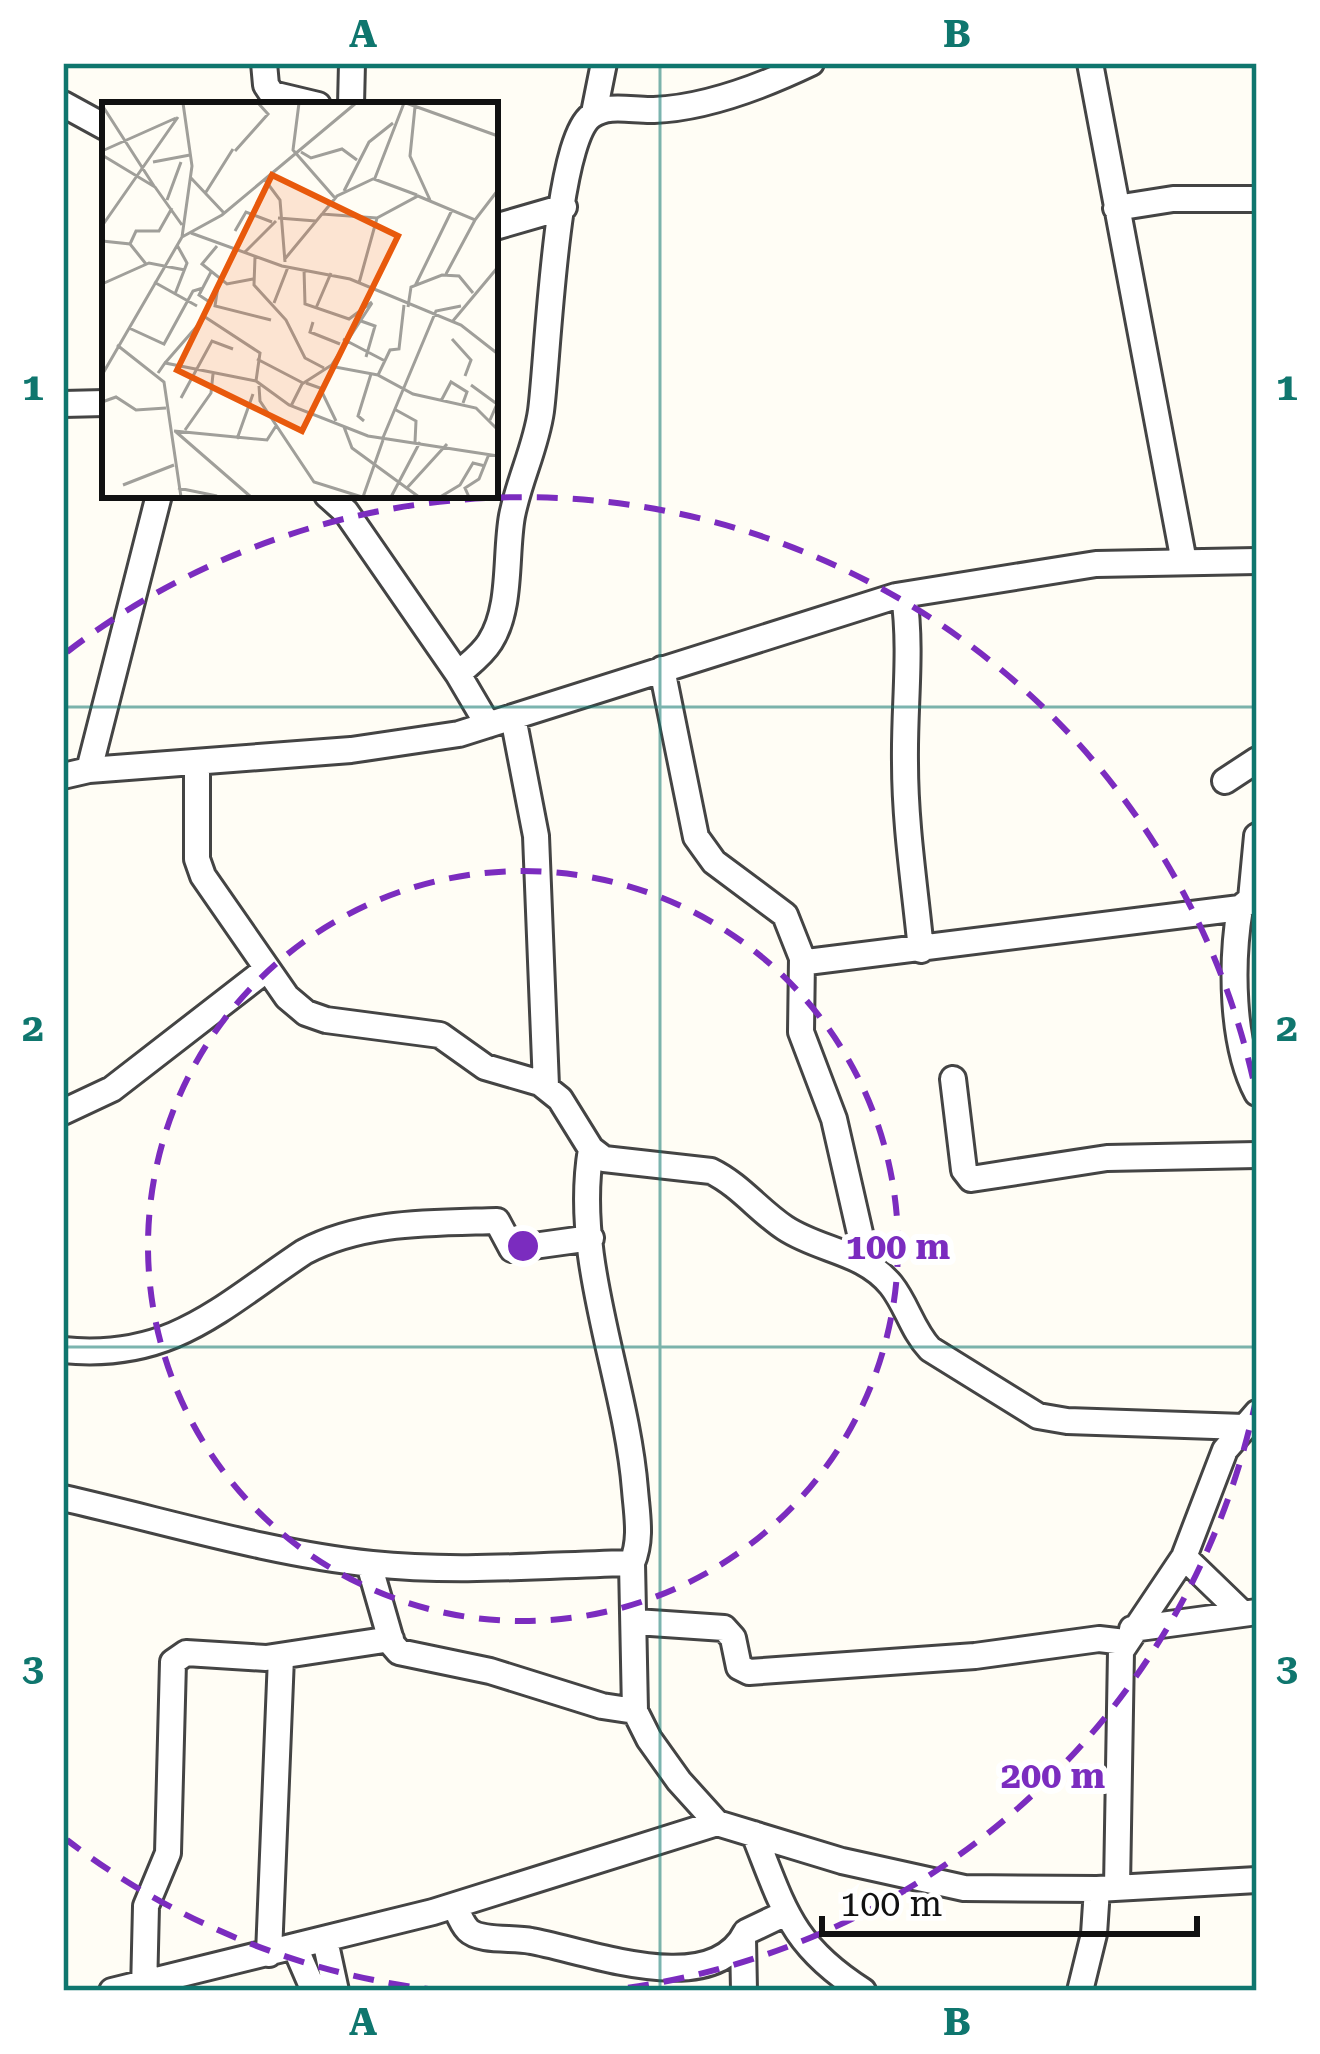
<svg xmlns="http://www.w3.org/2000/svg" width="1320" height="2054" font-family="'Roboto Serif',serif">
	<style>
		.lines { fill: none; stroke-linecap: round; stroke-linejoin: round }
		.street-casing { stroke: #444; stroke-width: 30 }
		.street { stroke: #fff; stroke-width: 24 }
		.grid { fill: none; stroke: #0f766e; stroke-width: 3; stroke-opacity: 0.55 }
		.ring { fill: none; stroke: #7b2cbf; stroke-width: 6; stroke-dasharray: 21 15 }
		.inset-road { fill: none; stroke: #a09f9a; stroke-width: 3 }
		.view { fill: #e8590c; fill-opacity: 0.15; stroke: #e8590c; stroke-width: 6 }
		.inset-edge { fill: none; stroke: #111; stroke-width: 6 }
		.centre { fill: #7b2cbf; stroke: #fff; stroke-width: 6 }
		.ring-label { font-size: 36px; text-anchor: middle; font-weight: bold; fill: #7b2cbf; stroke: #fff; stroke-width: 12; stroke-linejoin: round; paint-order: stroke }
		.neatline { fill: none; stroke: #0f766e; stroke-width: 4.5 }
		.grid-label { font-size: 39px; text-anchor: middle; font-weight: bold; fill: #0f766e }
	</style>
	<rect width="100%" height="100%" fill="#fffdf5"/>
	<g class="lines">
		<g class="street-casing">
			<path id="street" d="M264,63L266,85L272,94L318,105
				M1090,63L1184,562
				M63,104L105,127
				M351,105L352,63
				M594,113L604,63
				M1116,208L1173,199H1257
				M495,227L564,207
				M63,404L105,403
				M327,495L346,512L458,674L488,725
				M904,595C912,651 904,706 905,763C905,826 915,888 921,950
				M662,669L696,837L714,862L785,915L802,958L807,962L1240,908L1251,899L1257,836
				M458,674C469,664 482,655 490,642C512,608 505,555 512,516C519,480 536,447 541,411C548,359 555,143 591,116C608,103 633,111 654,110C705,108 765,85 811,63
				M513,717L536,836L546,1086
				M197,764V859L203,876L287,997L306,1013L326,1020L440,1035L485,1067L540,1083L560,1099L591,1149L604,1159L711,1171C740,1185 759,1211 785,1228C820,1251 863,1251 891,1285C907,1305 912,1330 930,1349L1038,1416L1067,1421L1244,1427
				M89,770L159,495
				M63,776L89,770L351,750L459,734L896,596L1096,564L1257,561
				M1225,781L1257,760
				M1240,908C1231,962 1231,1044 1257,1093
				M802,958L801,1032L834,1119L867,1264
				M953,1079L964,1170L971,1179L1107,1158L1257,1155
				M63,1112L112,1089L267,969
				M591,1149C572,1262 626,1377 635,1490C637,1515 642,1539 632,1563
				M63,1350C171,1361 220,1308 304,1252C363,1221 431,1223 497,1221L512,1249L591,1238
				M63,1498C165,1521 268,1553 372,1564C457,1573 546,1565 632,1563L635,1711L649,1739L679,1781L717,1823
				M1184,1557L1242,1613
				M369,1564L392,1644L399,1652L490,1671L602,1706L635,1711
				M636,1622L724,1628L733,1638L739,1667L749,1672L975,1656L1099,1639L1125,1642
				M1132,1629L1257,1612
				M754,1834C784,1909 791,1945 863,1991
				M1117,1887L1121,1651L1184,1557L1225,1450L1257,1413
				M455,1906C458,1913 462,1924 468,1930C480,1942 514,1937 531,1941C588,1951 712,2001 746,1932L786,1913
				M743,1938L744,1991
				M325,1940L336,1991
				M295,1947L314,1991
				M269,1954L281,1657
				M112,1991L433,1912L717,1823L842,1861L964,1888L1097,1889L1257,1880
				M144,1991L146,1906L168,1853L173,1662L186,1653L266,1658L391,1639
				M1080,1991L1094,1934L1097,1889"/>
		</g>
		<use href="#street" class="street"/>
	</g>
	<path class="grid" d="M660,63V1991M63,707H1257M63,1347H1257"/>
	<g class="ring">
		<circle cx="523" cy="1246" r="375"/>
		<path d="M1257 1395A749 749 0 0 1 601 1991M445 1991A749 749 0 0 1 67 1840M67 652A749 749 0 0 1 1257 1097"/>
	</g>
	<g transform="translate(102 102)">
		<rect width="396" height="396" fill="#fffdf5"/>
		<path class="inset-road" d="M197,1L191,48L233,96M304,1L396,34M0,3L52,84M313,5L308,54L328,98M0,49L74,16M133,49L166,12L156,1M199,50L209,56L240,47L255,58M0,53L53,85L80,123M51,60L88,53M89,76L122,111M272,77L315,93M163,78L178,98L183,160M242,89L267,40L291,21M104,90L131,47M65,98L79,60M221,111L235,94L273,76L302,1M176,116L214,119M0,124L76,15M133,129L144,110L170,120M89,131L180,164L248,177L359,223L396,252M80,135L120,113L254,1M0,139L28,142L44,162M28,142L34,129H57L70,106M115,144L100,162L125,182L151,177M143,150L174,119M153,155L152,183L184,218L203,256L222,266M182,158L220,112L275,116M202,167L203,202L247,217L270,200M344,172L373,118M52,180L95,204M257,181L275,116L316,94L373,118L396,88M0,182L47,161L83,168M116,184L113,204L169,218M313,184L350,108M73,192L85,161L75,143M109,201L97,193L109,170M172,201L186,165M302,203L297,247L288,248L276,273L311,292L374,306L396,328M306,205L309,185L340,173L357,174L371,191M214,206L229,171M259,219L273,224L264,255M211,220L208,230L238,242M350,220L396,165M27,226L62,242L91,189L101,186M241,237L283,259M350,237L369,258L363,274M15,243L62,280L79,395M155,257L201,281M63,261L103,215L158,251L154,279M229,264L270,201M56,271L63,261L154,279L187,303L266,334L396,354M0,273L80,135L90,64L81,1M204,281L218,286L234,319M369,283L395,302L388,318M157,284L158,299L212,380L260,395M79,296L110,239L131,247M339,299L349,280L365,290L361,301M0,300L14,295L34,308L64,306M189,304L200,282L228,264L276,273M294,308L314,319L313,340M262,319L256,314L269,272M242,325L250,346L317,395M83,328L109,291L111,272M72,329L165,338L174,324M73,329L149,395M135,337L151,292M280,338L334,209L359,204M21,383L72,363M76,386L115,394M304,387L345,342M261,395L281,338M289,395L318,340M338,395L358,383L371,361L383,364M367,395L363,386L377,377L387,352"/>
		<path class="view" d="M170,73L296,134L200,329L75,268Z"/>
		<rect width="396" height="396" class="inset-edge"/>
	</g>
	<circle cx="523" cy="1246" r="18" class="centre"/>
	<g class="ring-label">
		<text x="898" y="1259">100 m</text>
		<text x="1053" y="1788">200 m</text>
	</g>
	<rect width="1320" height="2054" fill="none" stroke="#ffffff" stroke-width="132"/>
	<path d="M822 1916v18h375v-18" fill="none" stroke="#111111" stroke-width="6"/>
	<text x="840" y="1916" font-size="36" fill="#111111" stroke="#ffffff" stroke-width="9" paint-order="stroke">100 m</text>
	<rect x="66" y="66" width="1188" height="1922" class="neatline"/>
	<g class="grid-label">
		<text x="363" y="47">A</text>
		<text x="957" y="47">B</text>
		<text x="33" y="400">1</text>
		<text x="1287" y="400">1</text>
		<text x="33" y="1041">2</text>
		<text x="1287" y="1041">2</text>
		<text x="33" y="1681">3</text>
		<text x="1287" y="1681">3</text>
		<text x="363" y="2035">A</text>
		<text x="957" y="2035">B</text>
	</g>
</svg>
